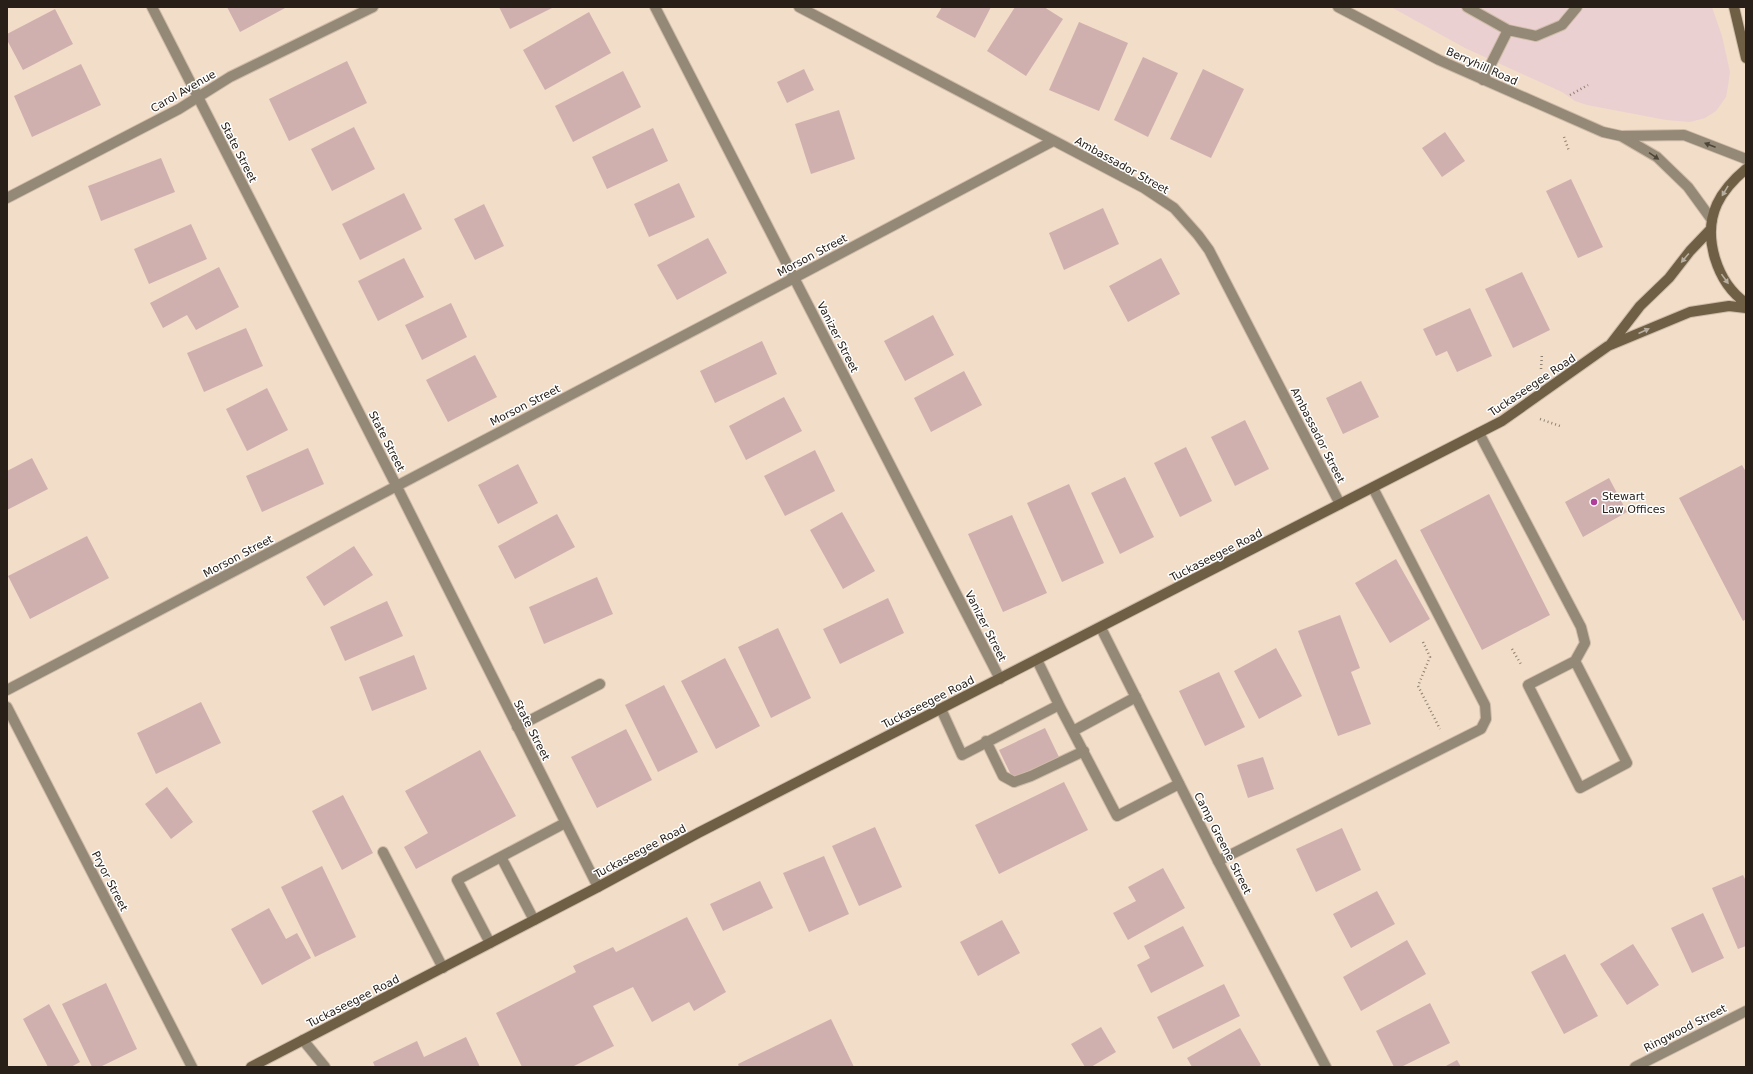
<svg xmlns="http://www.w3.org/2000/svg" width="1753" height="1074" font-family="'DejaVu Sans',sans-serif">
	<style>
		.commercial { fill: #ebd0d1 }
		.building { fill: #d0b0af }
		.lines { fill: none; stroke-linecap: round; stroke-linejoin: round }
		.service-casing { stroke: #cebba8; stroke-width: 12 }
		.minor-casing { stroke: #cebba8; stroke-width: 12 }
		.secondary-casing { stroke: #cebba8; stroke-width: 12 }
		.path { stroke: #8e8071; stroke-width: 2.5; stroke-dasharray: 1 3; stroke-linecap: butt }
		.service { stroke: #948976; stroke-width: 10 }
		.minor { stroke: #948976; stroke-width: 10 }
		.secondary { stroke: #6f5f44; stroke-width: 10 }
		.oneway { fill: #4e4539 }
		.oneway2 { fill: #b7afa2 }
		.poi-dot { fill: #af3d99; stroke: #fff; stroke-width: 1.5 }
		.labels { text-anchor: middle; stroke-width: 3; stroke-linejoin: round; paint-order: stroke }
		.street-label { font-size: 11px; fill: #282018; stroke: #fff }
		.poi-label { font-size: 11px; fill: #282018; stroke: #fff; text-anchor: start }
	</style>
	<rect width="100%" height="100%" fill="#f2ddc8"/>
	<path class="commercial" d="M1391,7H1712L1722,36L1730,72L1728,86L1726,97L1716,111L1705,118L1690,122L1666,120L1587,105L1575,101L1562,92L1465,48Z"/>
	<path class="building" d="M227,7H287L240,32Z
		M499,7H554L510,29Z
		M942,7H991L975,38L936,17Z
		M1015,7H1044L1063,19L1026,76L987,51Z
		M55,9L73,44L23,70L7,40V34Z
		M589,12L611,53L545,90L523,50Z
		M1079,22L1128,43L1099,111L1049,90Z
		M1143,57L1178,73L1148,137L1114,120Z
		M347,61L367,103L289,141L269,99Z
		M81,64L101,105L32,137L14,96Z
		M804,69L814,90L787,103L777,82Z
		M1203,69L1244,89L1211,158L1170,139Z
		M623,71L641,107L573,142L555,106Z
		M839,110L855,159L811,174L795,124Z
		M354,127L375,169L332,191L311,149Z
		M653,128L668,161L607,189L592,157Z
		M1445,132L1465,161L1442,177L1422,148Z
		M161,158L175,192L101,221L88,186Z
		M1571,179L1603,247L1578,258L1546,191Z
		M679,183L695,217L649,237L634,204Z
		M404,193L422,229L360,260L342,224Z
		M484,204L504,246L475,260L454,219Z
		M1103,208L1119,244L1064,270L1049,233Z
		M191,224L207,259L149,284L134,249Z
		M708,238L727,273L677,300L657,265Z
		M404,258L424,297L378,321L358,281Z
		M1161,258L1180,294L1128,322L1109,286Z
		M219,267L239,307L196,330L187,315L163,328L150,303Z
		M1522,272L1550,330L1513,348L1485,289Z
		M451,303L467,337L422,360L405,325Z
		M1470,308L1492,356L1457,372L1447,351L1436,356L1423,329Z
		M933,315L954,355L905,381L884,341Z
		M246,328L263,366L204,392L187,353Z
		M762,341L777,374L715,403L700,371Z
		M475,355L497,397L448,422L426,380Z
		M964,371L982,405L931,432L914,398Z
		M1361,381L1379,417L1343,434L1326,398Z
		M267,388L288,430L247,451L226,409Z
		M784,397L802,431L746,460L729,426Z
		M1245,420L1269,469L1235,486L1211,437Z
		M1186,447L1212,501L1180,517L1154,463Z
		M308,448L324,484L262,512L246,476Z
		M815,450L835,491L785,516L764,476Z
		M32,458L48,489L7,510V471Z
		M518,464L538,503L498,524L478,485Z
		M1742,465L1746,472V619L1743,621L1679,498Z
		M1125,477L1154,537L1120,554L1091,493Z
		M1609,478L1627,512L1583,537L1565,502Z
		M1069,484L1104,563L1062,582L1027,503Z
		M1489,494L1550,615L1482,650L1420,530Z
		M842,512L875,571L843,589L810,530Z
		M557,514L575,547L515,579L498,546Z
		M1012,515L1047,593L1003,612L968,534Z
		M87,536L109,578L30,619L8,576Z
		M354,546L373,575L324,606L306,577Z
		M1396,559L1430,619L1390,643L1355,583Z
		M597,577L613,614L544,644L529,607Z
		M888,598L904,633L840,664L823,629Z
		M387,601L403,636L345,661L330,627Z
		M1340,615L1360,668L1351,672L1371,724L1338,736L1298,631Z
		M778,628L811,698L771,718L738,647Z
		M1276,648L1302,696L1259,719L1234,671Z
		M414,655L427,689L372,711L359,677Z
		M725,658L760,726L716,749L681,681Z
		M1219,672L1245,727L1205,746L1179,691Z
		M664,685L698,752L658,772L625,705Z
		M201,702L221,743L156,774L137,733Z
		M1045,728L1059,757L1013,779L999,750Z
		M626,729L652,780L597,808L571,757Z
		M480,750L516,816L416,869L404,847L428,833L405,791Z
		M1263,757L1274,789L1248,798L1237,765Z
		M1064,782L1088,830L999,874L975,825Z
		M167,787L193,822L171,839L145,804Z
		M343,795L373,853L342,870L312,811Z
		M875,827L902,887L859,906L832,846Z
		M1342,828L1361,870L1316,892L1296,849Z
		M824,856L849,914L809,932L783,873Z
		M322,866L356,937L315,957L281,887Z
		M1163,868L1185,908L1128,940L1113,913L1136,901L1128,887Z
		M1743,875L1746,881V946L1738,949L1712,888Z
		M760,881L773,908L723,931L710,904Z
		M1377,891L1395,924L1351,948L1333,914Z
		M269,908L286,939L297,933L311,958L262,985L231,929Z
		M1703,913L1724,958L1692,973L1671,928Z
		M687,917L726,992L694,1011L689,1002L652,1022L633,987L593,1006L614,1046L572,1067H522L496,1013L576,972L573,966L613,947L616,952Z
		M1002,920L1020,953L978,976L960,942Z
		M1183,926L1204,966L1151,993L1137,965L1150,958L1144,946Z
		M1407,940L1426,974L1361,1011L1343,977Z
		M1633,944L1659,985L1627,1005L1600,964Z
		M1565,954L1598,1016L1564,1034L1531,972Z
		M106,983L137,1049L100,1067H92L62,1004Z
		M1224,984L1240,1016L1173,1049L1157,1017Z
		M1430,1003L1450,1043L1401,1067H1394L1376,1031Z
		M49,1004L80,1062L71,1067H48L23,1019Z
		M831,1019L854,1067H739L738,1064Z
		M1101,1027L1116,1052L1091,1067H1085L1071,1044Z
		M1240,1028L1261,1065L1258,1067H1192L1187,1058Z
		M466,1037L480,1067H375L373,1062L417,1041L424,1057Z
		M1457,1060L1461,1067H1444Z"/>
	<g class="lines">
		<g class="service-casing">
			<path id="service" d="M1467,7L1508,30L1536,36L1562,25L1577,7
				M1483,80L1508,30
				M1479,433L1581,627L1585,643L1575,661L1528,685L1580,788L1627,763L1575,661
				M1037,660L1059,705
				M941,709L962,755L1059,705L1117,816L1179,784
				M517,727L600,684
				M1073,731L1136,697
				M986,741L1003,776L1014,782L1031,776L1084,751
				M383,852L443,968
				M501,857L534,920
				M1218,861L1481,729L1486,719L1485,705L1373,488
				M490,943L457,880L565,823"/>
		</g>
		<g class="minor-casing">
			<path id="minor" d="M152,7L396,485L598,887
				M655,7L1000,679
				M799,7L1144,188L1174,208L1198,235L1209,250L1340,504
				M1338,7L1439,60L1603,132L1621,136L1684,135L1746,159
				M1621,136L1657,157L1688,187L1712,220
				M7,198L179,109L230,77L373,7
				M1101,628L1218,861L1326,1067
				M7,690L794,278L1053,141
				M7,707L192,1067
				M303,1040L325,1067
				M1635,1067L1746,1011"/>
		</g>
		<g class="secondary-casing">
			<path id="secondary" d="M1734,7L1746,58
				M1746,169C1734,179 1724,189 1717,204C1702,237 1717,283 1746,303
				M1610,345L1640,306L1669,278L1690,251L1711,229
				M251,1067L598,887L698,833L1502,421L1608,346L1690,312L1729,306L1746,308"/>
		</g>
		<path class="path" d="M1570,95L1588,85
			M1564,137L1569,151
			M1541,369L1542,353
			M1540,419L1560,426
			M1423,642L1430,657L1418,686L1440,729
			M1512,649L1522,666"/>
		<use href="#service" class="service"/>
		<use href="#minor" class="minor"/>
		<use href="#secondary" class="secondary"/>
	</g>
	<defs><path id="oneway-solid" d="M-6-.8H1V-3.2L6.5 0L1 3.2V.8H-6Z"/></defs>
	<g class="oneway">
		<use href="#oneway-solid" transform="translate(1710 145) rotate(-159)"/>
		<use href="#oneway-solid" transform="translate(1654 156) rotate(34)"/>
	</g>
	<g class="oneway2">
		<use href="#oneway-solid" transform="translate(1725 191) rotate(121)"/>
		<use href="#oneway-solid" transform="translate(1685 258) rotate(130)"/>
		<use href="#oneway-solid" transform="translate(1725 279) rotate(54)"/>
		<use href="#oneway-solid" transform="translate(1644 331) rotate(-24)"/>
	</g>
	<circle class="poi-dot" cx="1594" cy="502" r="4"/>
	<g class="labels">
		<g class="street-label">
			<text transform="translate(1482 66) rotate(24)" y="4">Berryhill Road</text>
			<text transform="translate(183 91) rotate(-30)" y="4">Carol Avenue</text>
			<text transform="translate(239 152) rotate(63)" y="4">State Street</text>
			<text transform="translate(1122 165) rotate(29)" y="4">Ambassador Street</text>
			<text transform="translate(812 255) rotate(-28)" y="4">Morson Street</text>
			<text transform="translate(838 337) rotate(63)" y="4">Vanizer Street</text>
			<text transform="translate(1532 385) rotate(-34)" y="4">Tuckaseegee Road</text>
			<text transform="translate(525 405) rotate(-27)" y="4">Morson Street</text>
			<text transform="translate(1318 435) rotate(63)" y="4">Ambassador Street</text>
			<text transform="translate(387 441) rotate(63)" y="4">State Street</text>
			<text transform="translate(1216 555) rotate(-27)" y="4">Tuckaseegee Road</text>
			<text transform="translate(238 556) rotate(-28)" y="4">Morson Street</text>
			<text transform="translate(986 626) rotate(63)" y="4">Vanizer Street</text>
			<text transform="translate(928 702) rotate(-27)" y="4">Tuckaseegee Road</text>
			<text transform="translate(532 730) rotate(63)" y="4">State Street</text>
			<text transform="translate(1223 843) rotate(63)" y="4">Camp Greene Street</text>
			<text transform="translate(640 851) rotate(-28)" y="4">Tuckaseegee Road</text>
			<text transform="translate(110 881) rotate(63)" y="4">Pryor Street</text>
			<text transform="translate(353 1001) rotate(-27)" y="4">Tuckaseegee Road</text>
			<text transform="translate(1685 1028) rotate(-27)" y="4">Ringwood Street</text>
		</g>
		<g class="poi-label">
			<text x="1602" y="500">Stewart<tspan x="1602" dy="13">Law Offices</tspan></text>
		</g>
	</g>
	<rect width="1753" height="1074" fill="none" stroke="#282018" stroke-width="16"/>
</svg>
